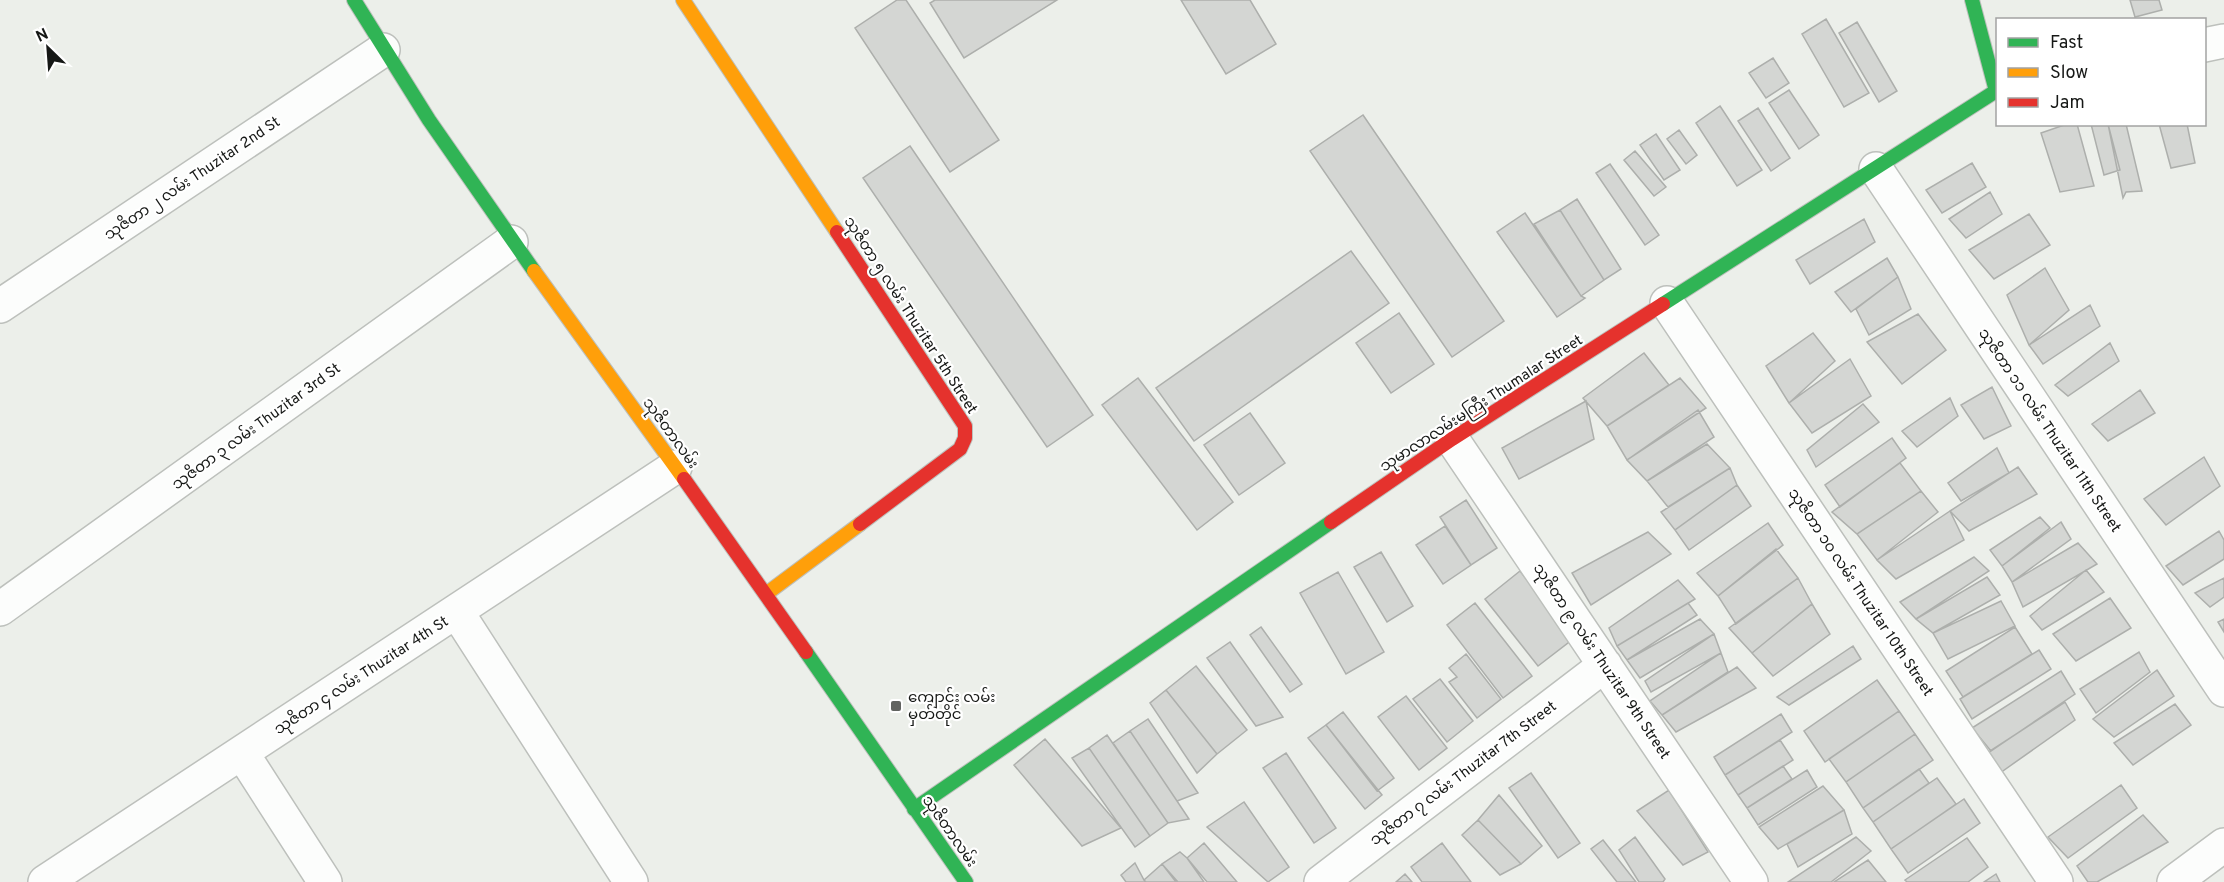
<svg xmlns="http://www.w3.org/2000/svg" width="2224" height="882" font-family="Overpass,'Noto Sans Myanmar',sans-serif">
	<style>
		.building { fill: #d4d6d3; stroke: #adafac; stroke-width: 1.5 }
		.lines { fill: none; stroke-linecap: round; stroke-linejoin: round }
		.street-casing { stroke: #bdc0bc; stroke-width: 36 }
		.fast-casing { stroke: #bdc0bc; stroke-width: 16 }
		.slow-casing { stroke: #bdc0bc; stroke-width: 16 }
		.jam-casing { stroke: #bdc0bc; stroke-width: 16 }
		.street { stroke: #fcfdfc; stroke-width: 33 }
		.fast { stroke: #30b455; stroke-width: 14 }
		.slow { stroke: #ff9f0a; stroke-width: 14 }
		.jam { stroke: #e5322d; stroke-width: 14 }
		.poi-dot { fill: #616360; stroke: #fff; stroke-width: 2 }
		.labels { text-anchor: middle; stroke-width: 4.5; stroke-linejoin: round; paint-order: stroke }
		.street-label { font-size: 15px; fill: #161816; stroke: #fff }
		.poi-label { font-size: 15px; fill: #161816; stroke: #fff; text-anchor: start }
	</style>
	<rect width="100%" height="100%" fill="#ecefea"/>
	<path class="building" d="M897,0H906L999,140L950,172L855,28Z
		M935,0H1057L964,58L930,3Z
		M1181,0H1250L1276,44L1226,74Z
		M2130,0H2159L2162,10L2135,17Z
		M1826,19L1869,93L1844,107L1802,34Z
		M1857,22L1897,91L1879,102L1839,33Z
		M1773,58L1789,83L1766,98L1749,73Z
		M1789,90L1819,135L1799,149L1769,103Z
		M1720,106L1762,170L1737,186L1696,123Z
		M1758,108L1790,158L1771,171L1738,121Z
		M1363,115L1504,321L1452,357L1310,151Z
		M2067,124H2077L2094,186L2060,192L2041,133Z
		M2091,124H2108L2120,170L2104,175Z
		M2108,124H2126L2142,191L2126,192L2123,198Z
		M2159,124H2187L2195,163L2171,168Z
		M1679,130L1697,155L1686,164L1667,139Z
		M1656,134L1680,170L1664,180L1640,145Z
		M910,146L1093,415L1047,447L863,178Z
		M1635,151L1666,187L1654,196L1624,160Z
		M1972,163L1986,187L1942,213L1926,190Z
		M1610,164L1659,235L1645,245L1596,173Z
		M1990,192L2002,214L1966,238L1949,219Z
		M1577,199L1621,269L1604,280L1560,210Z
		M1560,210L1604,280L1581,296L1534,224Z
		M1525,213L1581,296L1585,298L1557,317L1497,232Z
		M2029,214L2050,245L1994,279L1969,250Z
		M1864,219L1875,242L1810,284L1796,260Z
		M1351,251L1389,303L1194,441L1156,388Z
		M1887,258L1898,277L1851,312L1835,292Z
		M2045,268L2069,310L2029,345L2007,295Z
		M1898,277L1911,309L1869,335L1856,309Z
		M2090,305L2100,326L2043,364L2029,345Z
		M1399,313L1434,364L1391,393L1356,343Z
		M1918,314L1946,350L1902,384L1867,342Z
		M1813,333L1835,361L1789,403L1766,366Z
		M2110,343L2119,361L2068,396L2055,385Z
		M1644,353L1669,385L1607,426L1583,398Z
		M1850,359L1871,396L1812,433L1789,403Z
		M1138,378L1233,502L1197,530L1102,405Z
		M1680,378L1706,408L1627,460L1607,426Z
		M1992,387L2011,426L1984,439L1961,405Z
		M2140,390L2155,413L2108,441L2092,424Z
		M1950,398L1958,416L1917,447L1902,431Z
		M1586,401L1594,439L1519,479L1502,448Z
		M1863,404L1879,422L1816,467L1807,450Z
		M1698,410L1714,437L1647,481L1627,460Z
		M1250,413L1285,463L1239,495L1204,445Z
		M1892,438L1906,458L1840,507L1825,485Z
		M1707,444L1730,468L1668,507L1647,481Z
		M1997,448L2009,473L1961,501L1948,483Z
		M2204,457L2220,486L2166,525L2144,499Z
		M1900,463L1921,491L1857,534L1832,512Z
		M2018,467L2037,494L1969,531L1950,511Z
		M1730,468L1737,485L1675,530L1661,512Z
		M1737,485L1751,506L1689,550L1675,530Z
		M1921,491L1938,512L1877,560L1857,534Z
		M1466,500L1497,548L1471,565L1440,517Z
		M1950,511L1964,540L1896,579L1877,560Z
		M2040,517L2050,528L2002,566L1990,550Z
		M2061,522L2071,539L2012,582L2002,566Z
		M1768,523L1783,545L1718,596L1697,573Z
		M1445,526L1471,565L1443,584L1416,545Z
		M2219,531L2224,540V559L2183,585L2166,566Z
		M1648,532L1671,554L1591,605L1572,573Z
		M2078,543L2097,564L2023,607L2012,582Z
		M1776,549L1798,578L1736,624L1718,596Z
		M1381,552L1413,606L1387,622L1354,567Z
		M1974,557L1989,571L1916,619L1900,602Z
		M2086,570L2104,592L2042,630L2030,616Z
		M1520,571L1573,639L1538,666L1485,599Z
		M1338,572L1384,652L1346,674L1300,593Z
		M1987,577L2000,595L1933,633L1916,619Z
		M1798,578L1812,604L1752,653L1729,628Z
		M2224,578V597L2210,607L2195,593Z
		M1678,580L1695,599L1617,646L1609,628Z
		M2110,598L2131,628L2076,661L2053,634Z
		M2001,601L2015,626L1948,659L1933,633Z
		M1475,603L1532,676L1503,698L1447,625Z
		M1688,603L1697,615L1627,660L1617,646Z
		M1812,604L1830,634L1773,676L1752,653Z
		M1700,619L1714,634L1640,678L1627,660Z
		M2224,619V632L2218,622Z
		M1261,627L1302,684L1290,692L1250,635Z
		M2015,627L2032,654L1963,697L1946,671Z
		M1714,634L1721,653L1651,692L1645,681Z
		M1230,642L1283,717L1256,726L1207,658Z
		M1853,646L1861,659L1789,705L1777,697Z
		M2039,650L2051,669L1972,719L1960,699Z
		M2139,652L2150,672L2096,713L2080,689Z
		M1721,653L1728,672L1662,715L1650,701Z
		M1466,654L1501,699L1477,718L1449,682L1457,677L1449,668Z
		M1196,666L1247,730L1217,754L1166,690Z
		M1737,667L1756,688L1676,732L1662,715Z
		M2157,670L2174,696L2114,737L2093,719Z
		M2061,671L2075,694L1991,751L1972,728Z
		M1440,679L1473,721L1447,742L1413,699Z
		M1877,680L1899,711L1825,762L1804,731Z
		M1166,690L1217,754L1197,773L1150,703Z
		M1406,696L1447,748L1419,770L1378,717Z
		M2065,702L2075,720L2000,773L1984,755Z
		M2175,704L2191,725L2133,765L2114,743Z
		M1899,711L1915,734L1846,782L1829,759Z
		M1343,712L1394,778L1377,791L1326,725Z
		M1781,714L1792,732L1725,775L1714,757Z
		M1148,719L1198,793L1177,801L1130,731Z
		M1326,725L1382,795L1365,809L1308,738Z
		M1130,731L1177,801L1189,819L1168,823L1113,743Z
		M1915,734L1933,760L1863,808L1846,782Z
		M1107,735L1168,823L1150,836L1089,748Z
		M1045,739L1121,828L1082,846L1014,765Z
		M1780,740L1793,760L1738,795L1725,775Z
		M1089,748L1150,836L1135,847L1072,758Z
		M1286,753L1336,828L1314,843L1263,768Z
		M1783,766L1792,779L1747,808L1738,795Z
		M1919,769L1929,783L1873,822L1863,808Z
		M1807,770L1817,787L1758,825L1747,808Z
		M1531,773L1580,843L1558,858L1509,788Z
		M1937,778L1956,804L1891,849L1873,822Z
		M2121,785L2137,808L2068,858L2048,837Z
		M1823,786L1844,810L1778,849L1759,827Z
		M1669,790L1708,852L1683,865L1637,811Z
		M1499,795L1542,846L1521,864L1478,820Z
		M1964,799L1980,823L1908,873L1891,849Z
		M1244,802L1289,867L1268,882L1207,827Z
		M1844,810L1852,834L1798,867L1787,844Z
		M2143,815L2168,842L2097,882H2088L2077,866Z
		M1478,820L1521,864L1500,875L1462,835Z
		M1635,837L1665,879L1663,882H1639L1619,850Z
		M1856,837L1871,851L1831,882H1788Z
		M1967,838L1988,867L1968,882H1907L1905,880Z
		M1603,840L1636,882H1617L1591,849Z
		M1204,843L1237,882H1207L1187,858Z
		M1442,843L1471,882H1422L1411,867Z
		M1180,852L1187,858L1204,882H1176L1162,864Z
		M1868,860L1886,882H1834Z
		M1135,863L1144,880L1146,882H1126L1121,875Z
		M1162,864L1178,882H1146L1144,880Z
		M1405,874L1412,882H1396Z
		M1996,874L2000,882H1984Z"/>
	<g class="lines">
		<g class="street-casing">
			<path id="street" d="M2204,45L2224,41
				M1876,169L2224,690
				M1667,303L2056,882
				M0,306L383,50
				M1452,439L1751,882
				M0,609L511,242
				M457,612L631,882
				M242,753L325,882
				M45,882L675,467
				M1321,882L1605,665
				M2174,882L2224,845"/>
		</g>
		<g class="fast-casing">
			<path id="fast" d="M354,0L429,120L534,271
				M1663,304L1996,91L1972,0
				M806,652L966,882
				M914,809L1331,522"/>
		</g>
		<g class="slow-casing">
			<path id="slow" d="M683,0L837,232
				M534,271L684,479
				M766,594L860,524"/>
		</g>
		<g class="jam-casing">
			<path id="jam" d="M837,232L965,426V438L960,449L860,524
				M684,479L806,652
				M1331,522L1452,439L1663,304"/>
		</g>
		<use href="#street" class="street"/>
		<use href="#fast" class="fast"/>
		<use href="#slow" class="slow"/>
		<use href="#jam" class="jam"/>
	</g>
	<rect class="poi-dot" x="890" y="700" width="12" height="12" rx="3"/>
	<g class="labels">
		<g class="street-label">
			<text transform="translate(192 178) rotate(-34)" y="5">သုဇိတာ ၂ လမ်း Thuzitar 2nd St</text>
			<text transform="translate(911 315) rotate(57)" y="5">သုဇိတာ ၅ လမ်း Thuzitar 5th Street</text>
			<text transform="translate(1481 403) rotate(-33)" y="5">သုမာလာလမ်းမကြီး Thumalar Street</text>
			<text transform="translate(256 426) rotate(-36)" y="5">သုဇိတာ ၃ လမ်း Thuzitar 3rd St</text>
			<text transform="translate(2050 430) rotate(56)" y="5">သုဇိတာ ၁၁ လမ်း Thuzitar 11th Street</text>
			<text transform="translate(671 433) rotate(54)" y="5">သုဇိတာလမ်း</text>
			<text transform="translate(1861 592) rotate(56)" y="5">သုဇိတာ ၁၀ လမ်း Thuzitar 10th Street</text>
			<text transform="translate(1602 661) rotate(56)" y="5">သုဇိတာ ၉ လမ်း Thuzitar 9th Street</text>
			<text transform="translate(361 675) rotate(-33)" y="5">သုဇိတာ ၄ လမ်း Thuzitar 4th St</text>
			<text transform="translate(1463 773) rotate(-37)" y="5">သုဇိတာ ၇ လမ်း Thuzitar 7th Street</text>
			<text transform="translate(950 831) rotate(55)" y="5">သုဇိတာလမ်း</text>
		</g>
		<g class="poi-label">
			<text x="908" y="702">ကျောင်း လမ်း<tspan x="908" dy="17">မှတ်တိုင်</tspan></text>
		</g>
	</g>
	<rect x="1996" y="18" width="210" height="108" fill="#ffffff" stroke="#a2a3a2" stroke-width="1.5"/>
	<rect x="2008" y="38" width="30" height="9" fill="#30b455" stroke="#a2a3a2" stroke-width="1.5"/>
	<text x="2050" y="48" font-size="18" fill="#161816">Fast</text>
	<rect x="2008" y="68" width="30" height="9" fill="#ff9f0a" stroke="#a2a3a2" stroke-width="1.5"/>
	<text x="2050" y="78" font-size="18" fill="#161816">Slow</text>
	<rect x="2008" y="98" width="30" height="9" fill="#e5322d" stroke="#a2a3a2" stroke-width="1.5"/>
	<text x="2050" y="108" font-size="18" fill="#161816">Jam</text>
	<g transform="translate(48 48) rotate(335)" stroke="#ffffff" stroke-width="4.5" paint-order="stroke">
	<path d="M0-4.5L10 22L0 15L-10 22Z" fill="#161816"/>
	<text y="-9" font-size="16" font-weight="bold" text-anchor="middle" fill="#161816">N</text>
	</g>
</svg>
